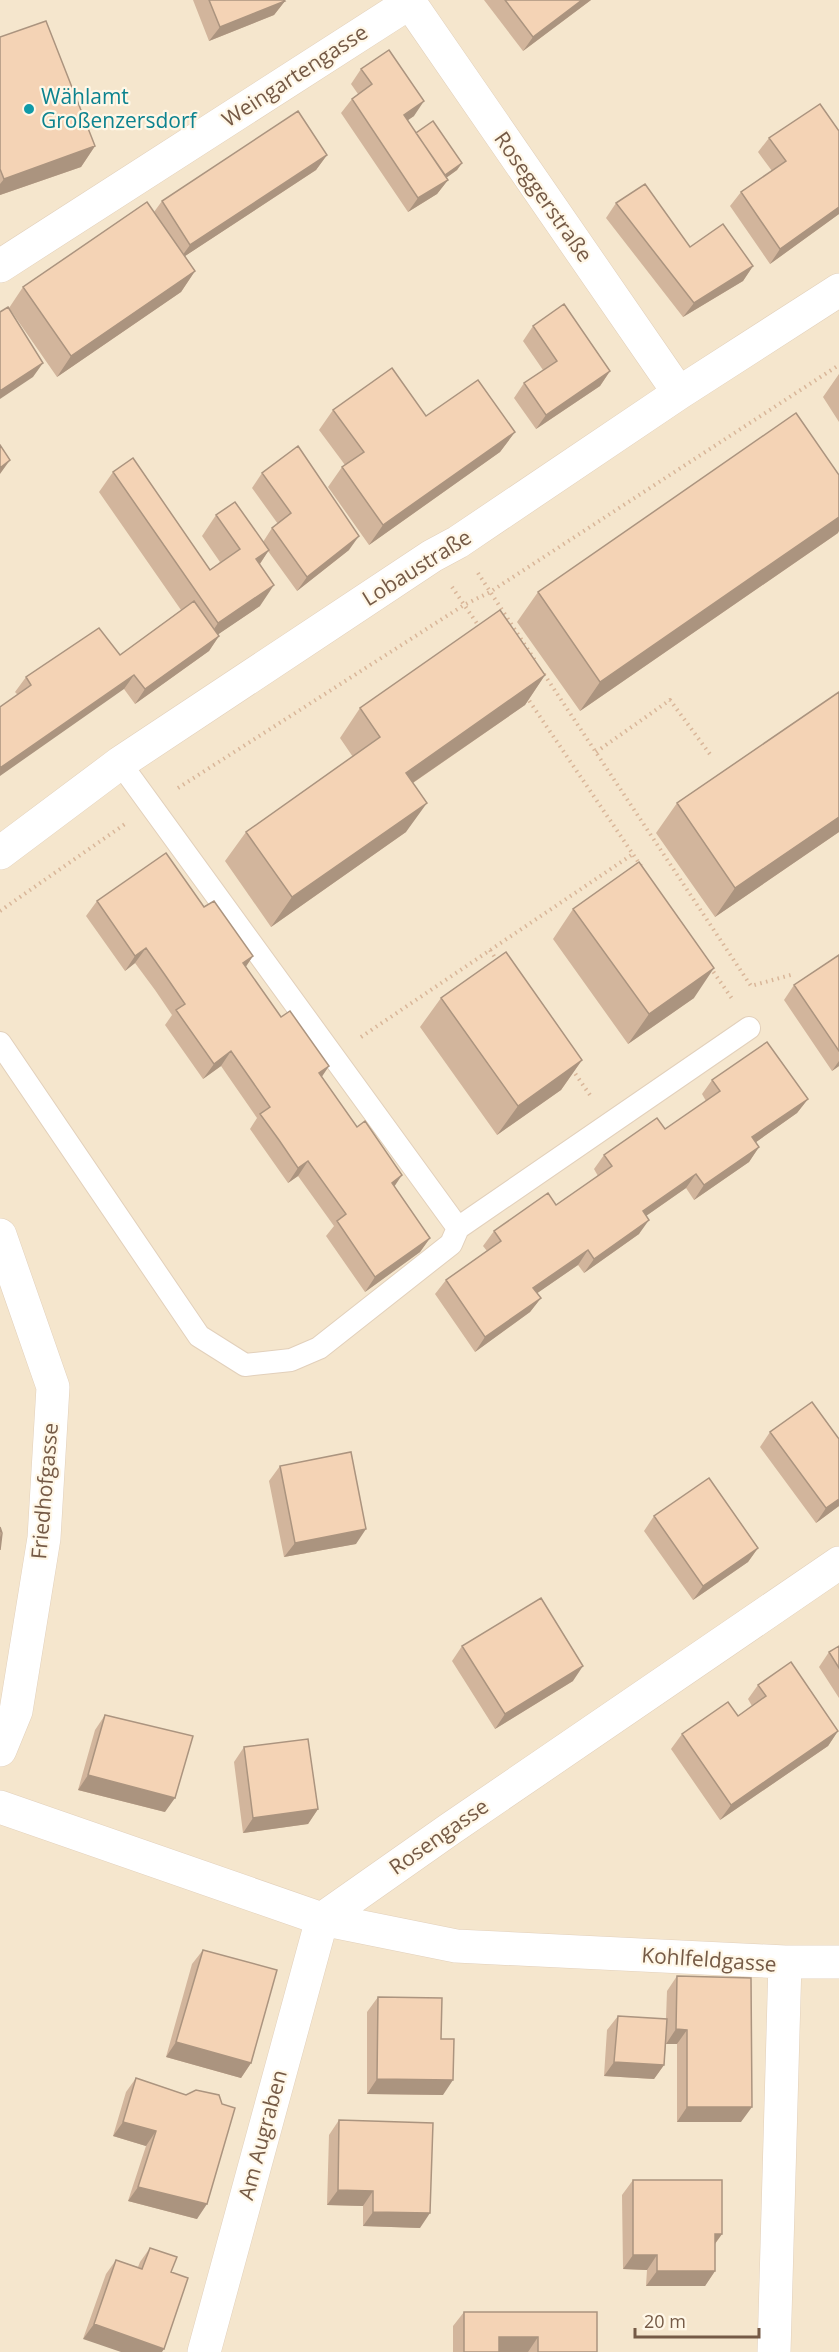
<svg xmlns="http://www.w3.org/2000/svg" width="839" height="2352" font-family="'Open Sans',sans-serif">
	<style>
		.residential { fill: #f5e6cd }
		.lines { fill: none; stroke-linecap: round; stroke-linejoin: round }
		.lane-casing { stroke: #e2d0bb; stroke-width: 24 }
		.street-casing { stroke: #e2d0bb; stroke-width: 34 }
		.path { stroke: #d9b699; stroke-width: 4; stroke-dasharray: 1.5 4.5; stroke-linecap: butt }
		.lane { stroke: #fff; stroke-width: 22 }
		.street { stroke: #fff; stroke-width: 33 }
		.wall { fill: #d2b59c }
		.shaded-wall { fill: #ab947f }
		.building { fill: #f4d3b5; stroke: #ab947f; stroke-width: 1.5 }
		.culture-dot { fill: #0f9aa8; stroke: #fff7e7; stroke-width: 2 }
		.labels { text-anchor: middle; stroke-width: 4.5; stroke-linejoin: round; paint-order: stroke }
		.street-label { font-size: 21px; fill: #755a46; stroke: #fff7e7 }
		.culture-label { font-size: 21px; fill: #0d838f; stroke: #fff7e7; text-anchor: start }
	</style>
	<rect width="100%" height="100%" fill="#fdf4df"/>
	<path class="residential" d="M0,0H839V2352H0Z"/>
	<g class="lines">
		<g class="lane-casing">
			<path id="lane" d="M120,763L458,1228
				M0,1043L199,1336L245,1365L291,1360L319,1348L451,1244L458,1228L749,1028"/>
		</g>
		<g class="street-casing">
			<path id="street" d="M408,0L679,393
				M0,266L409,3
				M0,853L120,763L432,556L458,542L679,393L839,290
				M0,1235L53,1387L44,1538L16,1711L0,1750
				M0,1807L322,1919L450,1829L839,1563
				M785,1962H839
				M204,2352L322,1919L456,1946L785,1962L774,2352"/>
		</g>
		<path class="path" d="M478,573L536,662
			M452,587L480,628
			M544,674L751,986L794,974
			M526,696L641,866
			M596,752L670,700L712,757
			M178,788L464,605L490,592L839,365
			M0,911L125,824
			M490,950L498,962
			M710,967L733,1000
			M361,1037L633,854
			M572,1069L592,1098"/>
		<use href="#lane" class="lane"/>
		<use href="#street" class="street"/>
	</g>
	<path class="wall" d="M193,0H284L285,1L274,15L209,41Z
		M484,0H591L523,51Z
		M0,37L95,146L81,167L0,195Z
		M361,69L414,116L407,120L416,133L462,163L457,170L446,178L448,180L437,194L408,212L341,113L352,99L358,94L351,84Z
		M769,138L839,214L770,264L730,206L741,192L772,171L758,152Z
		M327,155L316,170L185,256L195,271L181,292L57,377L9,308L23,287L154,212L162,201Z
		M616,203L690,247L753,266L743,281L683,317L606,218Z
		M533,326L610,371L600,386L536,429L514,398L524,383L543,370L523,341Z
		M839,374V422L823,397Z
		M333,410L426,416L515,432L500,452L369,545L328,487L342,467L345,465L319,430Z
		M113,472L210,570L220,562L202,536L216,515L263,542L272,528L278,524L252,488L262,473L349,550L297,591L268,551L260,564V606L218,634L219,636L209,651L135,704L124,689L18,695L15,692L26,677L120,655L181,610L99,492Z
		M838,533L580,711L517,622L538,592Z
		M545,675L525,705L413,783L406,832L271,927L225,861L246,832L353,757L340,738L360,708Z
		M839,692V832L715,917L656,833L677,803Z
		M97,901L204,907L253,956L245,967L281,1017L329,1066L321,1077L394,1187L430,1238L420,1252L365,1292L326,1236L334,1226L298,1176L288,1183L250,1129L257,1118L221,1066L203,1079L165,1025L172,1015L155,990L135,963L125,971L86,916Z
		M573,909L694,998L628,1044L553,939Z
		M839,955V1066L832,1071L784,1000L794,985Z
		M441,998L582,1060L561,1090L497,1135L420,1027Z
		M712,1080L808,1099L797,1113L756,1142L759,1147L749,1162L694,1200L686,1188L646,1216L639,1234L584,1273L578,1265L537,1293L541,1298L530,1312L475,1352L435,1294L446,1280L487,1251L483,1246L494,1231L556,1205L598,1176L594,1169L604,1155L665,1129L706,1101L702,1094Z
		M770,1432L839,1506L816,1523L760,1447Z
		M280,1466L356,1544L284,1557L269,1481Z
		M654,1516L758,1548L748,1562L693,1600L644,1531Z
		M462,1646L573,1681L495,1729L452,1661Z
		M839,1646V1698L819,1667L829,1652Z
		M758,1685L838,1731L828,1746L720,1820L671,1749L682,1734L738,1716L752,1706L748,1699Z
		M105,1715L165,1812L78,1790L95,1730Z
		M244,1747L318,1809L308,1824L243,1833L234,1762Z
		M203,1950L251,2063L241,2078L166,2057L192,1964Z
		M677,1976L741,2122H677V2044H666L664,2065L654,2079L604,2076L607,2030L618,2016L666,2019L667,1991Z
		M378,1997L441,2039L443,2095L367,2094V2012Z
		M136,2078L186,2095L222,2104L197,2219L128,2201L146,2146L113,2136L126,2092Z
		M339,2120L420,2228L363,2226V2206L327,2205L329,2135Z
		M633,2180L722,2234L715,2244V2271L705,2286H646L647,2270L623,2269L622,2195Z
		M150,2248L171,2272L83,2339L106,2274L116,2260L138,2267L140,2262Z
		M464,2312L597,2352H453V2326Z"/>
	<path class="shaded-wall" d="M582,0H591L523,51L533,37Z
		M285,1L274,15L209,41L220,27Z
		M424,101L414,116L394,130L404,115Z
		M95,146L81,167L0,195V184L4,179Z
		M327,155L316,170L179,260L190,245Z
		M462,163L457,170L439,183L444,175Z
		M448,180L437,194L408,212L418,198Z
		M839,207V214L770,264L780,249Z
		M753,266L743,281L683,317L694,303Z
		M195,271L181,292L57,377L71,356Z
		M43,363L33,377L0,399V391Z
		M610,371L600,386L536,429L546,415Z
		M515,432L500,452L369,545L383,525Z
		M10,460L0,474V468Z
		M839,517V531L838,533L580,711L600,682Z
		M359,536L349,550L297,591L307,577Z
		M269,550L255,571L256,559Z
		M274,585L260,606L204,644L218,623Z
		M219,636L209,651L135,704L145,689Z
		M134,675L124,689L0,776V768Z
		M545,675L525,705L385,802L406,773Z
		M427,803L406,832L271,927L292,897Z
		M839,817V832L715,917L735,888Z
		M146,948L135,963L125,971L135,956Z
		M253,956L243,971V963Z
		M714,968L694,998L628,1044L649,1014Z
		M231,1051L221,1066L203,1079L214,1064Z
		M582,1060L561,1090L497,1135L518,1106Z
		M839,1061V1066L832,1071Z
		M329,1066L319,1081V1073Z
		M808,1099L797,1113L742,1152L752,1137Z
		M759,1147L749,1162L694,1200L704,1185Z
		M308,1161L298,1176L288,1183L298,1168Z
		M696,1174L686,1188L633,1225L643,1211Z
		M402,1175L392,1190V1183Z
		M649,1220L639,1234L584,1273L594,1259Z
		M430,1238L420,1252L365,1292L375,1277Z
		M588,1250L578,1265L523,1303L533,1288Z
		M541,1298L530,1312L475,1352L485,1337Z
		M839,1499V1506L816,1523L826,1508Z
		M366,1529L356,1544L284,1557L295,1543Z
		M758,1548L748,1562L693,1600L703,1586Z
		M583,1666L573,1681L495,1729L505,1714Z
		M838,1731L828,1746L720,1820L731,1805Z
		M88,1775L175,1798L165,1812L78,1790Z
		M318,1809L308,1824L243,1833L253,1818Z
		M676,2029L687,2030L677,2044H666Z
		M176,2042L251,2063L241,2078L166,2057Z
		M614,2062L664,2065L654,2079L604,2076Z
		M377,2079L453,2080L443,2095L367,2094Z
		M687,2107H752L741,2122H677Z
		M123,2122L156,2131L146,2146L113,2136Z
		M138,2187L207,2204L197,2219L128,2201Z
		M338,2190L373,2191L363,2206L327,2205Z
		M373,2212L430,2213L420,2228L363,2226Z
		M715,2234H722L711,2249Z
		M633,2255H657L647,2270L623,2269Z
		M657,2271H715L705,2286H646Z
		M94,2324L164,2349L162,2352H121L83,2339Z
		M499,2337H538L528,2352H489Z"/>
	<path class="building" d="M209,0H284L285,1L220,27Z
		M505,0H582L533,37Z
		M46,21L95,146L4,179L0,169V37Z
		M389,50L424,101L404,115L448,180L418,198L352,99L372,84L361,69Z
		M820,104L839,131V207L780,249L741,192L786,161L769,138Z
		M298,111L327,155L190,245L162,201Z
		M433,121L462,163L445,175L416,133Z
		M645,184L690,247L723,224L753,266L694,303L616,203Z
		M147,202L195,271L71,356L23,287Z
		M564,304L610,371L546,415L524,383L557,361L533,326Z
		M8,307L43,363L0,391V312Z
		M392,368L426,416L478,380L515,432L383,525L342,467L364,452L333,410Z
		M796,413L839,475V517L600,682L538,592Z
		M0,445L10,460L0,468Z
		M298,446L359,536L307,577L272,528L291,513L262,473Z
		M133,458L210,570L240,549L216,515L235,502L269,550L256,559L274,585L218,623L113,472Z
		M194,601L219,636L145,689L134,675L0,768V707L31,685L26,677L99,628L120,655Z
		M500,610L545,675L406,773L427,803L292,897L246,832L380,737L360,708Z
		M839,692V817L735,888L677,803Z
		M166,853L204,907L214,901L253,956L243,963L281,1017L290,1011L329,1066L319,1073L357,1127L365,1121L402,1175L392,1183L430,1238L375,1277L337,1221L346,1214L308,1161L298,1168L279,1140L260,1114L270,1107L231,1051L214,1064L176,1010L185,1004L165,975L146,948L135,956L97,901Z
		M639,862L714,968L649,1014L573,909Z
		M506,952L582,1060L518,1106L441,998Z
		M839,955V1051L794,985Z
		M767,1042L808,1099L752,1137L759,1147L704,1185L696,1174L643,1211L649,1220L594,1259L588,1250L533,1288L541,1298L485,1337L446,1280L501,1241L494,1231L548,1193L556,1205L612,1166L604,1155L657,1118L665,1129L720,1091L712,1080Z
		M812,1402L839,1439V1499L826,1508L770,1432Z
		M351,1452L366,1529L295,1543L280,1466Z
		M709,1478L758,1548L703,1586L654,1516Z
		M0,1527L2,1533L0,1550Z
		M541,1598L583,1666L505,1714L462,1646Z
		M839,1646V1668L829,1652Z
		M791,1662L838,1731L731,1805L682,1734L728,1702L738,1716L766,1696L758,1685Z
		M105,1715L193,1736L175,1798L88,1775Z
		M308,1739L318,1809L253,1818L244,1747Z
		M203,1950L277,1970L251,2063L176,2042Z
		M677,1976L751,1978L752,2107H687V2030L676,2029Z
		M378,1997L442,1998L441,2039H454L453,2080L377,2079Z
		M618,2016L667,2019L664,2065L614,2062Z
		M136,2078L186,2095L196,2090L219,2095L222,2104L235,2108L207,2204L138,2187L156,2131L123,2122Z
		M339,2120L433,2123L430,2213L373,2212V2191L338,2190Z
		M633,2180H722V2234H715V2271H657V2255H633Z
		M150,2248L177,2257L171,2272L188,2278L164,2349L94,2324L116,2260L142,2269Z
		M464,2312H597V2352H538V2337H499V2352H464Z"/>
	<circle class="culture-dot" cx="29" cy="109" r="6"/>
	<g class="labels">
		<g class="street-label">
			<text transform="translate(295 76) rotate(-33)" y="7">Weingartengasse</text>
			<text transform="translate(543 197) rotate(55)" y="7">Roseggerstraße</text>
			<text transform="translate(417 568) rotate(-32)" y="7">Lobaustraße</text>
			<text transform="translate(45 1491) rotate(-85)" y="7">Friedhofgasse</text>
			<text transform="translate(439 1837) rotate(-35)" y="7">Rosengasse</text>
			<text transform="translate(709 1960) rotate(4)" y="7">Kohlfeldgasse</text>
			<text transform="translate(263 2135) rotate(-75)" y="7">Am Augraben</text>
		</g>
		<g class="culture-label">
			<text x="41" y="104">Wählamt<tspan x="41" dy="24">Großenzersdorf</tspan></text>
		</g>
	</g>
	<path d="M635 2328v9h124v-9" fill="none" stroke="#755a46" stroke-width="3"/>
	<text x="644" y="2328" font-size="18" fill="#755a46" stroke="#fff7e7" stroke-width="4.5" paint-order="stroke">20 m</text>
</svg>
